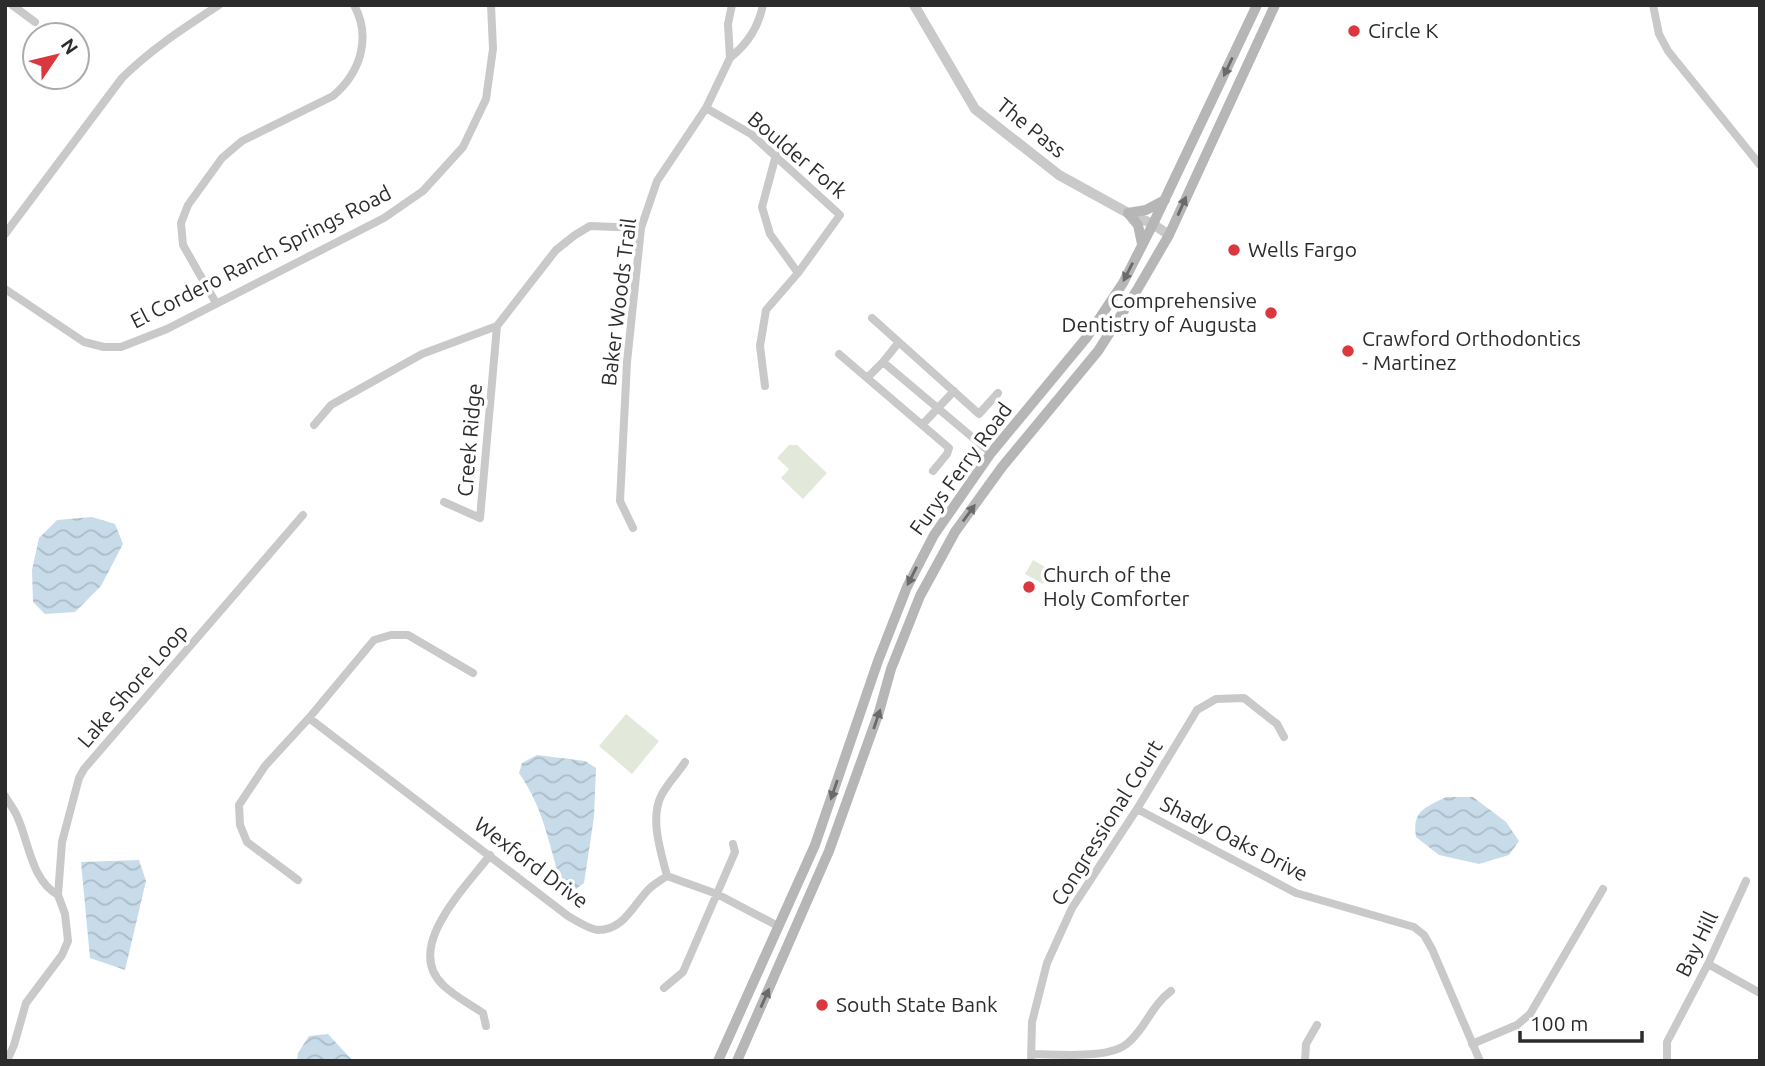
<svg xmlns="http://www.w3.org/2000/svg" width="1765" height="1066" font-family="Ubuntu,sans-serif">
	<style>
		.green { fill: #e2e9da }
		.water { fill: url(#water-waves) }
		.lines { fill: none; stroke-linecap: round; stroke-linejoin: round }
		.minor { stroke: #c9c9c9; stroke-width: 8 }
		.tertiary { stroke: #c9c9c9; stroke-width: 10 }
		.secondary { stroke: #b6b6b6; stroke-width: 10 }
		.oneway { fill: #6a6a6a }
		.poi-dot { fill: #db373e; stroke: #fff; stroke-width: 2.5 }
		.labels { text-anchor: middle; stroke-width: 7; stroke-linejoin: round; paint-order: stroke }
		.poi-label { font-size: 21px; fill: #2c2c2c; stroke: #fff; text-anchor: start }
		.street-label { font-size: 21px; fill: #2c2c2c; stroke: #fff }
	</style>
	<defs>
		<pattern id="water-waves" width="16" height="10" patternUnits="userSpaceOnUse" patternTransform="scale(1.75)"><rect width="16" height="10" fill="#c7dbe9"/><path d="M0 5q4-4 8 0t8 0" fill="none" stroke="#abbcc8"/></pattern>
	</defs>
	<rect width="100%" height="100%" fill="#fff"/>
	<path class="green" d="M789,445H797L827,473L803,499L781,478L789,469L777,458Z
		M1033,560L1050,570L1043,584L1025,574Z
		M626,714L659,741L632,774L599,746Z"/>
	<path class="water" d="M92,517L115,524L123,544L101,586L75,612L45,614L33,602L32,570L39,538L57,520Z
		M537,755L585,761L596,768L594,817L584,883L572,892L563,889C549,848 545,810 519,773L522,763Z
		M1446,797H1473L1506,822L1519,841L1509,855L1479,864L1439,855L1416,837C1412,810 1425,808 1446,797Z
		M139,860L146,881L125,970L90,958L81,862Z
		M328,1034L353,1061H297L298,1053L309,1036Z"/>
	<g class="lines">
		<path class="minor" d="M12,5L35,22
			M1653,5L1659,34L1668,51L1760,165
			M730,58C748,43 758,28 763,5
			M706,108L751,134L840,215L798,273L766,310L760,346L765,386
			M776,155L762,207L770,234L798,273
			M5,234L122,78C151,49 184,28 219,5
			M5,289L84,342L104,347H121L167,329L384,218L423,191L463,147L486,99L493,49L491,5
			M216,303L183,245L181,223L188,205L222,158L242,141L333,96C360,73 372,38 354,5
			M872,318L979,414L998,393
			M839,354L949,448L947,454L933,471
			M883,362L991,453
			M867,378L883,362L899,342
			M314,425L331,405L422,354L497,326L556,250L575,235L590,226L641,228
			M922,425L954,391
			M444,502L480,518L497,326
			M633,528L620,501L627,362L641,228L657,181L706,108L730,58L728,24L732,5
			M309,718L568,916C577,921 588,929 598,930C624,930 633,905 649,889C654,884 661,880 667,876L717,894L778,926
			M5,796C9,803 14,809 17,816C29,842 31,880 58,895
			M1137,809L1296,893L1414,927L1424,935L1432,949L1480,1061
			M667,876C661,852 649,818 662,794C668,783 678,773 685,762
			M298,880L247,842L240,825L239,805L265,766L309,718L374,640L391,635H408L473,673
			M1708,964L1760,993
			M664,988L683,972L735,852L733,844
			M486,1026L483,1013C470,1004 454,996 443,985C403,947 467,886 490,855
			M1472,1044L1517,1025L1530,1014L1603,889
			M1032,1054C1057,1054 1111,1060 1129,1042C1146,1027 1152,1005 1171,991
			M7,1061L14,1045L26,1003L62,955L68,941L65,914L58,895L59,882L62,842L79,778L84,769L303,515
			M1031,1061L1032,1022L1047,963L1072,908L1137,809L1197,710L1216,699L1244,698L1277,724L1284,737
			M1305,1061L1306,1044L1317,1025
			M1667,1061V1042L1708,964L1746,881"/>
		<path class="tertiary" d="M914,5L975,109L1059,175L1128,213L1153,224L1169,235"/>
		<path class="secondary" d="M1142,244L1138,225L1128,213L1146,210L1165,200
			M718,1061L815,845L878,661L907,587L934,535L991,453L1087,337L1123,283L1153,224L1257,5
			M737,1061L829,851L879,712L891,669L920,596L955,532L1002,467L1098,351L1137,290L1169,235L1275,5"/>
	</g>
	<defs><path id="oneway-solid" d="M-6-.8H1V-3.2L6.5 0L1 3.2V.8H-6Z" transform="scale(1.75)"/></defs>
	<g class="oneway">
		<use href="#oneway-solid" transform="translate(1228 67) rotate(115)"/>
		<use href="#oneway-solid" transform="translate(1182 206) rotate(-66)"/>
		<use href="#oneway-solid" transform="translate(1128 272) rotate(117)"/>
		<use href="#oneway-solid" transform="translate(969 513) rotate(-54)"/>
		<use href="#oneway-solid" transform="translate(912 576) rotate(117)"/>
		<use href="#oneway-solid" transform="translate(877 719) rotate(-71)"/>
		<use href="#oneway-solid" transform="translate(834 790) rotate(109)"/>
		<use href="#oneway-solid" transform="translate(765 998) rotate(-66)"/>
	</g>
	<g class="poi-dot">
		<circle cx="1354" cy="31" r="7"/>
		<circle cx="1234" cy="250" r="7"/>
		<circle cx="1271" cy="313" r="7"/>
		<circle cx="1348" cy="351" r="7"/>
		<circle cx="1029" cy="587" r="7"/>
		<circle cx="822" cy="1005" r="7"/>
	</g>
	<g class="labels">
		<g class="poi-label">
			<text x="1368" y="38">Circle K</text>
			<text x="1248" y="257">Wells Fargo</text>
			<text x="1257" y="308" text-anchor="end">Comprehensive<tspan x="1257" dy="24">Dentistry of Augusta</tspan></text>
			<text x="1362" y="346">Crawford Orthodontics<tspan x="1362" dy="24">- Martinez</tspan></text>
			<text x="1043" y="582">Church of the<tspan x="1043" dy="24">Holy Comforter</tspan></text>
			<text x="836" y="1012">South State Bank</text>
		</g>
		<g class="street-label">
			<text transform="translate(1031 128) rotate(39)" y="7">The Pass</text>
			<text transform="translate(797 155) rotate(40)" y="7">Boulder Fork</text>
			<text transform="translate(261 257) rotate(-27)" y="7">El Cordero Ranch Springs Road</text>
			<text transform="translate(619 302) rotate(-83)" y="7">Baker Woods Trail</text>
			<text transform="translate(470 440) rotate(-85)" y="7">Creek Ridge</text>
			<text transform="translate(961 469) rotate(-54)" y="7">Furys Ferry Road</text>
			<text transform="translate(133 686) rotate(-49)" y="7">Lake Shore Loop</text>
			<text transform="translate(1107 823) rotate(-58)" y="7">Congressional Court</text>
			<text transform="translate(1234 839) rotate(27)" y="7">Shady Oaks Drive</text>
			<text transform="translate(531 863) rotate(37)" y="7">Wexford Drive</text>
			<text transform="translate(1697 944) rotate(-64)" y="7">Bay Hill</text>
		</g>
	</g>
	<rect width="1765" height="1066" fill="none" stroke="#2c2c2c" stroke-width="14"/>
	<g transform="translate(56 56) rotate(55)"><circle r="33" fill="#ffffff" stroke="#ababab" stroke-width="2"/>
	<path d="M0-5L12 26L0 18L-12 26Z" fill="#db373e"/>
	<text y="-10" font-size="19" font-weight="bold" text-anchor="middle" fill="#2c2c2c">N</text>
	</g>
	<path d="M1520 1031v10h122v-10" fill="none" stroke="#2c2c2c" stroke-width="3.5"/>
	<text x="1530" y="1031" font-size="21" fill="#2c2c2c" stroke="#ffffff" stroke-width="5" paint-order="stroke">100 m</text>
</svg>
